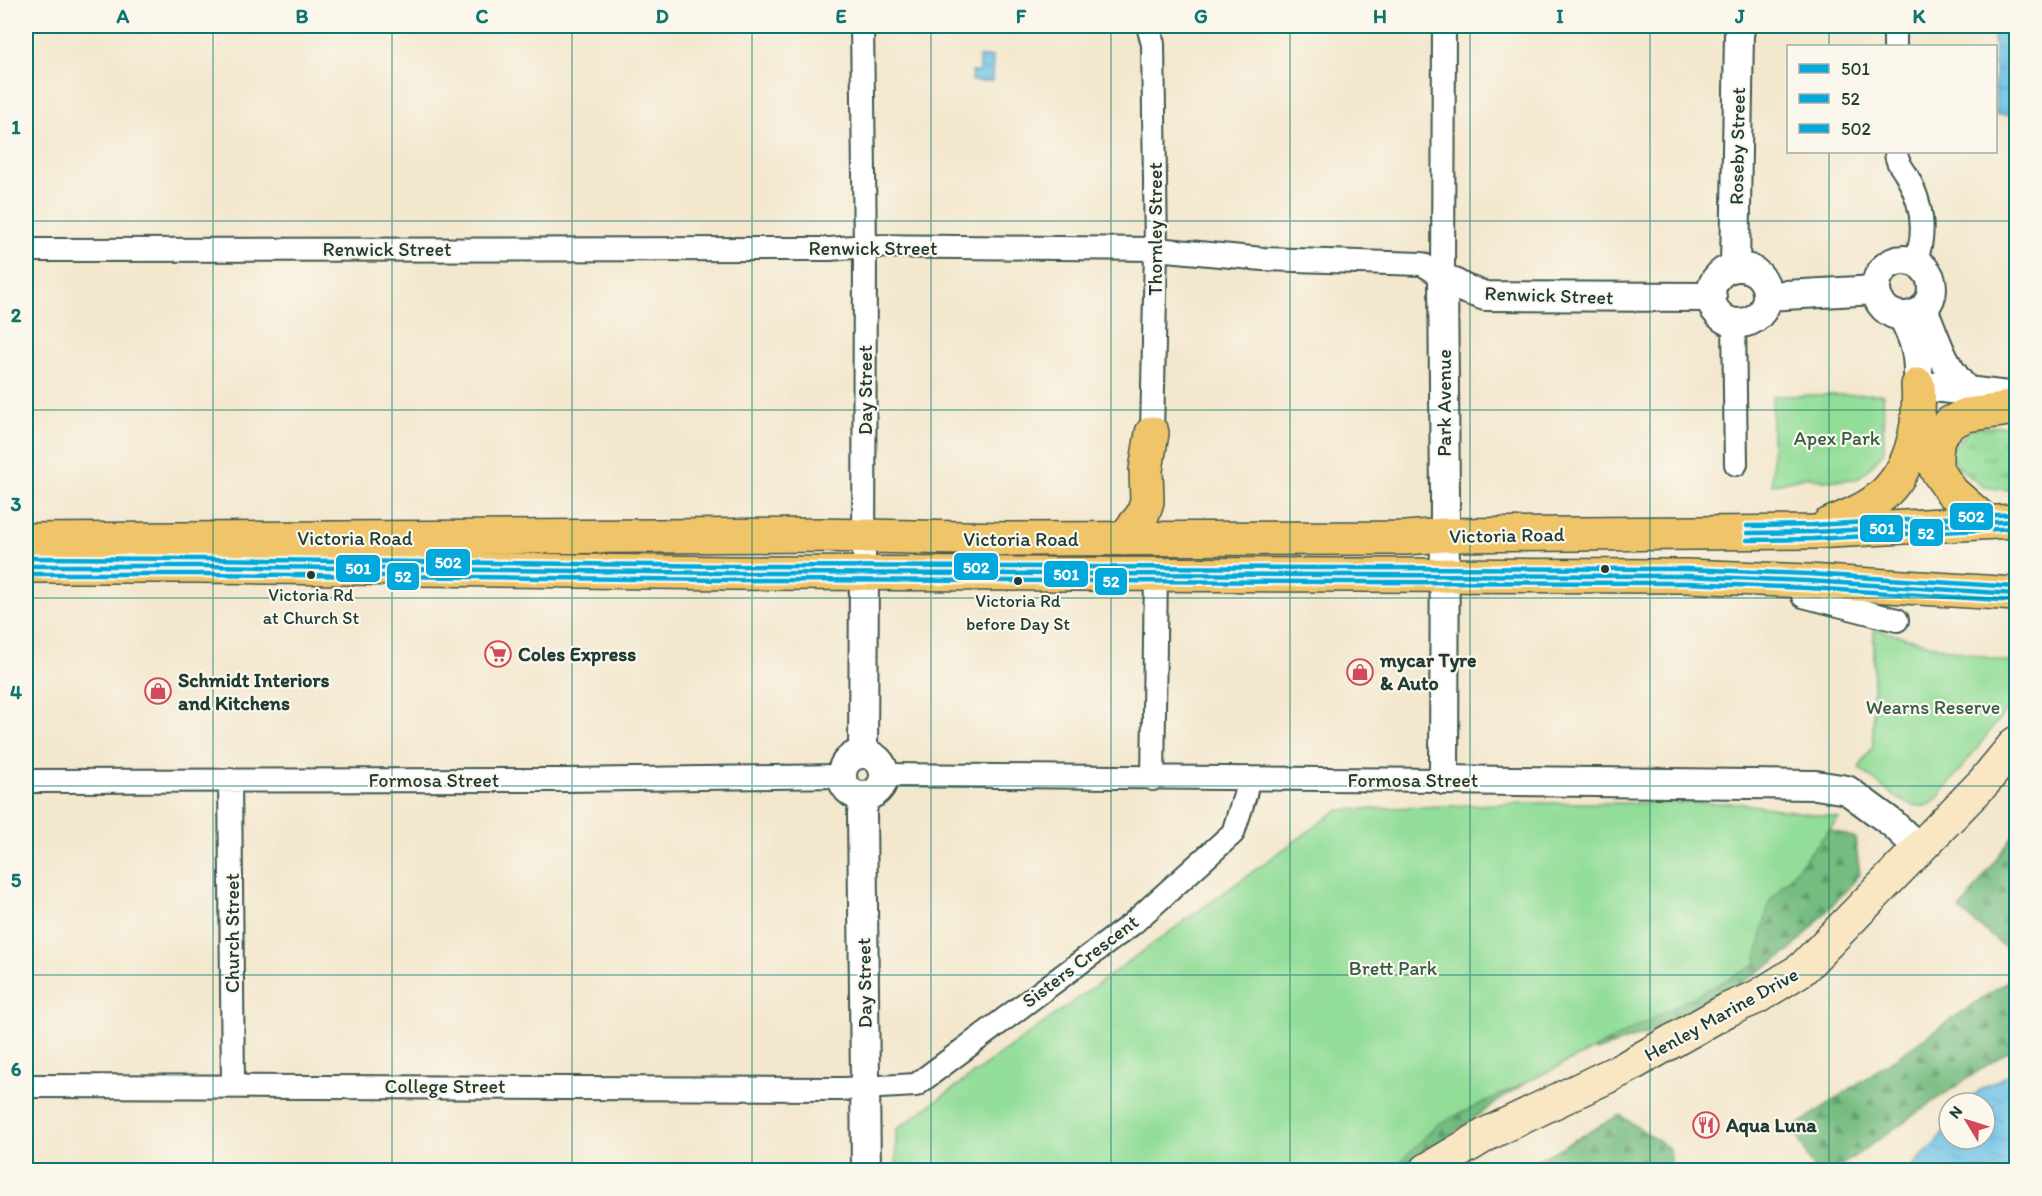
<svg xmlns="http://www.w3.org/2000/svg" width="2042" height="1196" font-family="Itim,sans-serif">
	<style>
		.grass { fill: url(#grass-tufts); stroke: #588d66; stroke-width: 1.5 }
		.forest { fill: url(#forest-firs); stroke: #4a7c5a; stroke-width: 1.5 }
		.green { fill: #92dd98; stroke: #588d66; stroke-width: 1.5 }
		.water { fill: url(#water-ripples); stroke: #447e8d; stroke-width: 1.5 }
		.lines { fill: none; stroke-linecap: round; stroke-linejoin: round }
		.minor-casing { stroke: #3f564b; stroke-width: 26 }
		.tertiary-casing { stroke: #3f564b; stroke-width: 32 }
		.secondary-casing { stroke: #3f564b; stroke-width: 36 }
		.trunk-casing { stroke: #3f564b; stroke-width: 36 }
		.minor { stroke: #fff; stroke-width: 22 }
		.tertiary { stroke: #fff; stroke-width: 28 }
		.secondary { stroke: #f9e7c3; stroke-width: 33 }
		.trunk { stroke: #f0c469; stroke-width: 33 }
		.bus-1-casing { stroke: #fbf7ec; stroke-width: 9 }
		.bus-2-casing { stroke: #fbf7ec; stroke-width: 9 }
		.bus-3-casing { stroke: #fbf7ec; stroke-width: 9 }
		.bus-1 { stroke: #03a9dc; stroke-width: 4.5 }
		.bus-2 { stroke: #03a9dc; stroke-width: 4.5 }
		.bus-3 { stroke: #03a9dc; stroke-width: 4.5 }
		.grid { fill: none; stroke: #0f766e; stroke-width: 1.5; stroke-opacity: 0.55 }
		.bus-dot { fill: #1f3d34; stroke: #fbf7ec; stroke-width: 2 }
		.labels { text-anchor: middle; stroke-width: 4.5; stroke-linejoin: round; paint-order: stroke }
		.bus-label { font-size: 18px; fill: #1f3d34; stroke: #fbf7ec }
		.street-label { font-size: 20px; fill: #1f3d34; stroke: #fbf7ec }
		.park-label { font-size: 20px; fill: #365d48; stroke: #fbf7ec }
		.poi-label { font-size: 20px; font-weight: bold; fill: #1f3d34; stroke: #fbf7ec; text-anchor: start }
		.line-badge { stroke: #fbf7ec; stroke-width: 2 }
		.badge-label { font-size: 16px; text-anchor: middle; font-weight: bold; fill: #fff }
		.neatline { fill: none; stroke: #0f766e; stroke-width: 2 }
		.grid-label { font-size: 20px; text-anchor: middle; font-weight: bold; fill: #0f766e }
	</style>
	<defs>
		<pattern id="grass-tufts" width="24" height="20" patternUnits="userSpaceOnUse" patternTransform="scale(1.5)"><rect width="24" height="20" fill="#92dd98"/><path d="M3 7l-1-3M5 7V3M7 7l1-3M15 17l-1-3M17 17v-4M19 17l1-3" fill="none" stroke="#77b47d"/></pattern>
		<pattern id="forest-firs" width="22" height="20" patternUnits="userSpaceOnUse" patternTransform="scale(1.5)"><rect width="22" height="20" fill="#75bc80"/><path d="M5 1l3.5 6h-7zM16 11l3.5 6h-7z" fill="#5f9a6a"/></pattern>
		<pattern id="water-ripples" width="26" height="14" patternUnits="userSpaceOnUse" patternTransform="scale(1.5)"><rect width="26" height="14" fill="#69bfe6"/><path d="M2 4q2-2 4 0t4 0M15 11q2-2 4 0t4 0" fill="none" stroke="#569cbb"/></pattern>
	</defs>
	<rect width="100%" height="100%" fill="#fbf7ec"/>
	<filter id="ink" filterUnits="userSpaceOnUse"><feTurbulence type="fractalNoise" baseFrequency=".0167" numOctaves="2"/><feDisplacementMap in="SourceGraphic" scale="12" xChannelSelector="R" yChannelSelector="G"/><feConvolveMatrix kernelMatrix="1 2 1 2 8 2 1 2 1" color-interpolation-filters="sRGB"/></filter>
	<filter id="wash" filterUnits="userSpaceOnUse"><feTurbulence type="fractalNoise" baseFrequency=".008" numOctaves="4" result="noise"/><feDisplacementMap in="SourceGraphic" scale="24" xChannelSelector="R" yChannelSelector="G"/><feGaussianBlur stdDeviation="1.35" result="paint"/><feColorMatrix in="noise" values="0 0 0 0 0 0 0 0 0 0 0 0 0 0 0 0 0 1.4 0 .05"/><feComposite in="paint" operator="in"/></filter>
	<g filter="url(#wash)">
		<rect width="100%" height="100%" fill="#f3e7cd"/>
		<path class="grass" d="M2016,425V491L1983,487L1955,464L1951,457L1952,449L1971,428Z"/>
		<path class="forest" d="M1802,820L1855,838L1860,875L1789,952L1683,1021L1596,1051L1563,995Z
			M2016,831V957L1960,910Z
			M2016,975V1046L1934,1101L1835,1170H1814L1793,1128Z
			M1533,1077L1400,1170H1325Z
			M1620,1115L1670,1149L1672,1170H1520Z"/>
		<path class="green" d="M1883,394L1884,451L1870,468L1857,479L1823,481L1808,476L1772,485V396Z
			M1874,629L1936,646L2016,664V698L1941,794C1938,797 1934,802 1930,804C1909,815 1875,780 1859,768L1873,746Z
			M1524,803H1737L1839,818L1769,902L1755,965L1576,1058L1438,1124L1392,1170H896V1130L1338,810Z"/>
		<path class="water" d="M1994,29H2011V37L2016,45V100L2011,115H1996Z
			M979,57H993L992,81H972V72H979Z
			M2016,1072V1170H1907L1933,1146L1949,1124V1139H1985V1103H1964C1980,1088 1996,1080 2016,1072Z"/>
	</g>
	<g filter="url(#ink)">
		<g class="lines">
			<g class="minor-casing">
				<path id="minor" d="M862,26L865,246L864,573
					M1148,26L1153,44L1156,249L1152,433
					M1895,26V46
					M1896,152C1896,162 1902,167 1907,176C1922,203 1927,233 1915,262
					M26,250L830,249L865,246L1156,249L1263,259L1422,264L1443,277
					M1443,277L1444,26
					M1734,322L1736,464
					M1803,596L1897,620
					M884,775L1444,780
					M1153,779L1156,573
					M230,780L233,1086
					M26,781L565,780L842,776
					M26,1086L844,1089L916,1085L1132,924L1233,833L1245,795L1248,778"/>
			</g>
			<g class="tertiary-casing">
				<path id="tertiary" d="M1876 288a28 28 0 1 1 56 0a28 28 0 1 1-56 0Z
					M1735,267L1739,34L1741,26
					M1711 295a28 28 0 1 1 56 0a28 28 0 1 1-56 0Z
					M1767,296L1876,290
					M1712,297L1485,296L1465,289L1443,277L1445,498L1444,780L1816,785L1847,790L1892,823L1920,849
					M1923,309C1938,342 1940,363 1967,391
					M1902,316C1916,341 1919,357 1918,385L2016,397
					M863,754L864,573
					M842 775a21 21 0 1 1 42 0a21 21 0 1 1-42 0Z
					M864,796L862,814L866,1170"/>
			</g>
			<g class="secondary-casing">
				<path id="secondary" d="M1427,1170L1489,1133L1625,1068L1727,1010L1757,997L1802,969L1984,782L2016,743"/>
			</g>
			<g class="trunk-casing">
				<path id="trunk" d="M1986,522L1952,492L1936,469V454L1938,437L1950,423L1966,415L2003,410L2016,404
					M1828,525C1843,518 1861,512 1874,502C1911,476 1921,428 1918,385
					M1123,539L1142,516L1147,502L1146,470L1152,433
					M26,540L819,535L1009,539L1406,538L1444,535L1813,532L2016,521
					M26,566H198L730,573L1687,576L1808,581L2016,594"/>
			</g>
			<use href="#minor" class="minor"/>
			<use href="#tertiary" class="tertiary"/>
			<use href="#secondary" class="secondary"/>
			<use href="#trunk" class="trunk"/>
			<g class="bus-1-casing">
				<path id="bus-1" d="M1747,533L1813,532L2016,521
					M26,566H198L730,573L1687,576L1808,581L2016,594"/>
			</g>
			<g class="bus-2-casing">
				<path id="bus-2" d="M1747,540L1813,539L2016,528
					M26,574H198L730,580L1687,583L1808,588L2016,601"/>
			</g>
			<g class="bus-3-casing">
				<path id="bus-3" d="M1747,526L1813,525L2016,514
					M26,558L198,559L730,566L1687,569L1808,574L2016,587"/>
			</g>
			<use href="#bus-1" class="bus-1"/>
			<use href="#bus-2" class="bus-2"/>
			<use href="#bus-3" class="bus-3"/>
		</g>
	</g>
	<path class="grid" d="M213,26V1170M392,26V1170M572,26V1170M752,26V1170M931,26V1170M1111,26V1170M1290,26V1170M1470,26V1170M1650,26V1170M1829,26V46M1829,152V1170M26,221H2016M26,410H2016M26,598H2016M26,786H2016M26,975H2016"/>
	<defs>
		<g id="supermarket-ring" transform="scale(1.35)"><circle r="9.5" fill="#fbf7ec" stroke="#d1495b" stroke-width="1.5"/><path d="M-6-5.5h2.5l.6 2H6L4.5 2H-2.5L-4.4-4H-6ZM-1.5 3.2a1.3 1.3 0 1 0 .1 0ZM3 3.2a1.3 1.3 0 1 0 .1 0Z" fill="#d1495b"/></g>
		<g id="shop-ring" transform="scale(1.35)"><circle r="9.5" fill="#fbf7ec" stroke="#d1495b" stroke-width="1.5"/><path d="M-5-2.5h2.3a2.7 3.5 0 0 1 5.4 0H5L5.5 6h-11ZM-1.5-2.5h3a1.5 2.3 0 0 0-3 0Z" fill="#d1495b"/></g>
		<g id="restaurant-ring" transform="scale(1.35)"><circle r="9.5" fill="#fbf7ec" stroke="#d1495b" stroke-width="1.5"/><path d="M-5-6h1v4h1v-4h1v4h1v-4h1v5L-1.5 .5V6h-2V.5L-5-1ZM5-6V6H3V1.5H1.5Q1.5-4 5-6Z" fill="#d1495b"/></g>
	</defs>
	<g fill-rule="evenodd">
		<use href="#supermarket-ring" x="498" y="654"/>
		<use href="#shop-ring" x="1360" y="672"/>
		<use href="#shop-ring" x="158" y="691"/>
		<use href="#restaurant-ring" x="1706" y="1125"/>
	</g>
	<g class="bus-dot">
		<circle cx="1605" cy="569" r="5"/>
		<circle cx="311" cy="575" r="5"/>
		<circle cx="1018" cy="581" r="5"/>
	</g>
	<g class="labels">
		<g class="bus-label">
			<text x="311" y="601">Victoria Rd<tspan x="311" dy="23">at Church St</tspan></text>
			<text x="1018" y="607">Victoria Rd<tspan x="1018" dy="23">before Day St</tspan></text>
		</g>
		<g class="street-label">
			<text transform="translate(1737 146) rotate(-89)" y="7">Roseby Street</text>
			<text transform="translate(1155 229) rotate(-90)" y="7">Thornley Street</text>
			<text x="873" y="255">Renwick Street</text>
			<text x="387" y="256">Renwick Street</text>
			<text transform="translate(1549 295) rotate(2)" y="7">Renwick Street</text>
			<text transform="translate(865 390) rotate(-90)" y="7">Day Street</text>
			<text transform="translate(1444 403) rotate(-90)" y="7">Park Avenue</text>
			<text transform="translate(1507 535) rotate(-1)" y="7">Victoria Road</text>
			<text x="355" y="545">Victoria Road</text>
			<text x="1021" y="546">Victoria Road</text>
			<text x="434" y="787">Formosa Street</text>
			<text x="1413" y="787">Formosa Street</text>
			<text transform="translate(232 933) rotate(-90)" y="7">Church Street</text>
			<text transform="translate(1080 961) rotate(-37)" y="7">Sisters Crescent</text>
			<text transform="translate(864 983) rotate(-91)" y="7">Day Street</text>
			<text transform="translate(1721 1014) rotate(-29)" y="7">Henley Marine Drive</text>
			<text x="445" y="1093">College Street</text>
		</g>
		<g class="park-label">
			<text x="1837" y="445">Apex Park</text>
			<text x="1933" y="714">Wearns Reserve</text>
			<text x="1393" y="975">Brett Park</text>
		</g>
		<g class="poi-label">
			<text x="518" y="661">Coles Express</text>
			<text x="1380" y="667">mycar Tyre<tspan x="1380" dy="23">&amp; Auto</tspan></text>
			<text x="178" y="687">Schmidt Interiors<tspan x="178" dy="23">and Kitchens</tspan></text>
			<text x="1726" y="1132">Aqua Luna</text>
		</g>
	</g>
	<g class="line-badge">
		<rect x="1949" y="502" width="45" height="29" rx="6" fill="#03a9dc"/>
		<rect x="1859" y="514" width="45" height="29" rx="6" fill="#03a9dc"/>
		<rect x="1909" y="518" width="35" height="29" rx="6" fill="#03a9dc"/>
		<rect x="425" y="548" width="46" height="29" rx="6" fill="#03a9dc"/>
		<rect x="953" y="552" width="46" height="29" rx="6" fill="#03a9dc"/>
		<rect x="335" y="554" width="46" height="29" rx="6" fill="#03a9dc"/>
		<rect x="1043" y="560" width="46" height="28" rx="6" fill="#03a9dc"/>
		<rect x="386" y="562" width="34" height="29" rx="6" fill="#03a9dc"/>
		<rect x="1094" y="567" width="34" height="29" rx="6" fill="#03a9dc"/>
	</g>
	<g class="badge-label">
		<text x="1971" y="522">502</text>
		<text x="1882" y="534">501</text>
		<text x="1926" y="539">52</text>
		<text x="448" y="568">502</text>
		<text x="976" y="573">502</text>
		<text x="358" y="574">501</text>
		<text x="1066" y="580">501</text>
		<text x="403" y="582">52</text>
		<text x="1111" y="587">52</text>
	</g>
	<rect width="2042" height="1196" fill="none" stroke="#fbf7ec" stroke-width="66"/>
	<rect x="1787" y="45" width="210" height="108" fill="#fbf7ec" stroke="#a3ada2" stroke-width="1.5"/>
	<rect x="1799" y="64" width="30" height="9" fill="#03a9dc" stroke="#a3ada2" stroke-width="1.5"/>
	<text x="1841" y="75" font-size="18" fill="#1f3d34">501</text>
	<rect x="1799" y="94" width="30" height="9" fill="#03a9dc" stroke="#a3ada2" stroke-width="1.5"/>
	<text x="1841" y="105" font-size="18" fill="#1f3d34">52</text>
	<rect x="1799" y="124" width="30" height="9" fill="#03a9dc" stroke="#a3ada2" stroke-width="1.5"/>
	<text x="1841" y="135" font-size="18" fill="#1f3d34">502</text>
	<g transform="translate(1967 1121) rotate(308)"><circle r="28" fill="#fbf7ec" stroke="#a3ada2" stroke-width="1.5"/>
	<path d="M0-4.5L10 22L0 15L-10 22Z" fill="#d1495b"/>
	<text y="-9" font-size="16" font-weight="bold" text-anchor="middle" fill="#1f3d34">N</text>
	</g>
	<rect x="33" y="33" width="1976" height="1130" class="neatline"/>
	<g class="grid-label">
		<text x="123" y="23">A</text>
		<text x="302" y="23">B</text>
		<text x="482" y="23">C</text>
		<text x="662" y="23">D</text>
		<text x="841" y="23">E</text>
		<text x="1021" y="23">F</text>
		<text x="1201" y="23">G</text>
		<text x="1380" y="23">H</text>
		<text x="1560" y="23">I</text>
		<text x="1740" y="23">J</text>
		<text x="1919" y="23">K</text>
		<text x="16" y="134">1</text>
		<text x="16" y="322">2</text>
		<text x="16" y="511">3</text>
		<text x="16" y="699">4</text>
		<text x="16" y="887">5</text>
		<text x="16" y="1076">6</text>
	</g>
</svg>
